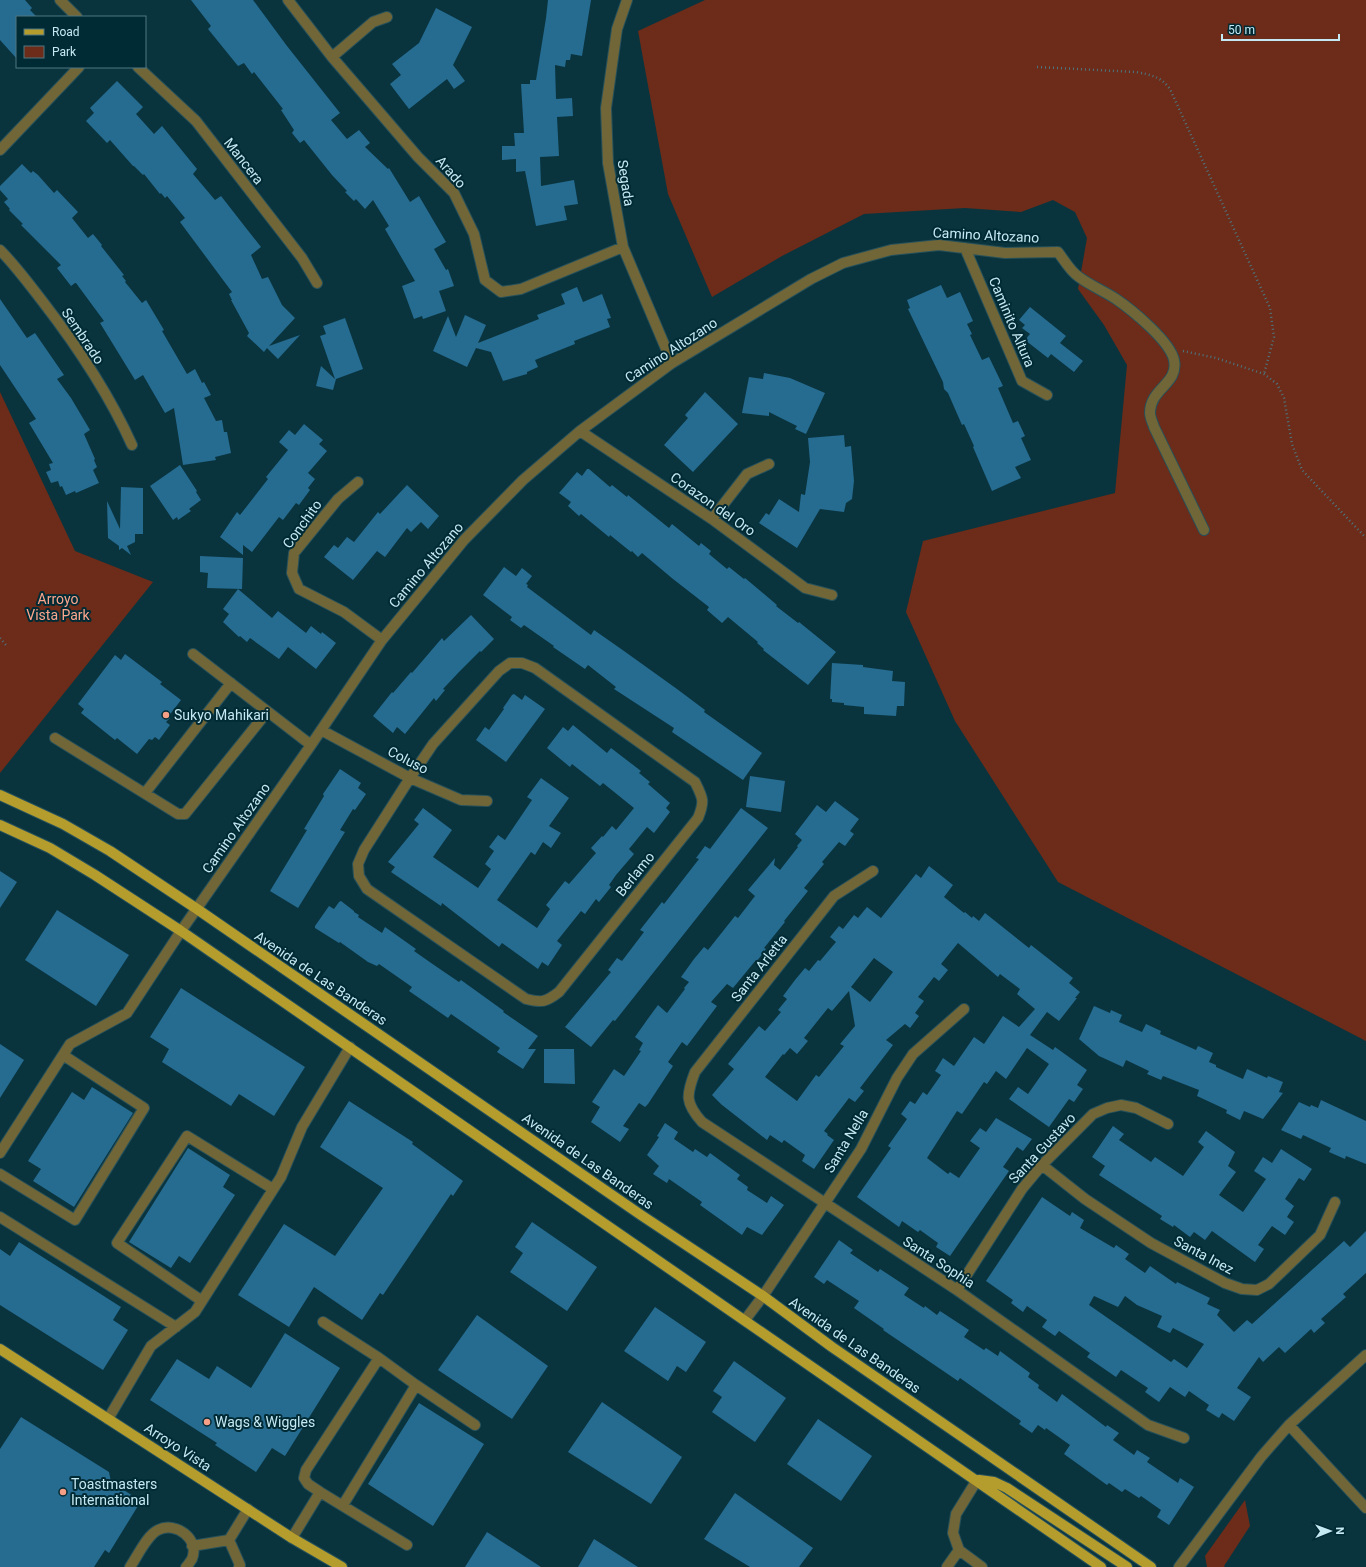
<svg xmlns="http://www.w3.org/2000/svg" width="1366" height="1567" font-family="Roboto,sans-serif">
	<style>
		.green { fill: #6c2c19 }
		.building { fill: #266b90; fill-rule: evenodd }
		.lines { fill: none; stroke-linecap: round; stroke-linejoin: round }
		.minor-casing { stroke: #27515b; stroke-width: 12 }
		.major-casing { stroke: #27515b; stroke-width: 12 }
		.path { stroke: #4d757f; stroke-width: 2.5; stroke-dasharray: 1 3; stroke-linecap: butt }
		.minor { stroke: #716637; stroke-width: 10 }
		.major { stroke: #b49d2d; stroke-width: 10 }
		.poi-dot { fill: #f49f86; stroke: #002a34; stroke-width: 1.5 }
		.labels { text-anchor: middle; stroke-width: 4; stroke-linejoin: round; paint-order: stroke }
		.street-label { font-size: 14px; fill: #c5e9f3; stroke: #002a34 }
		.park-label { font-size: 14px; fill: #fca68d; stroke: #002a34 }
		.poi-label { font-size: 14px; fill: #c5e9f3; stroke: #002a34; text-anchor: start }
	</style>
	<rect width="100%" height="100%" fill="#09343e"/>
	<path class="green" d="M705,0H1366V1041L1058,882L955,721L906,612L923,541L1115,493L1127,365L1104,325L1078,289L1087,238L1075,212L1053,200L1021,212L965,208L864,214L782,256L712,297L668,194L638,31Z
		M0,392L75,551L153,582L0,773Z
		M1245,1500L1250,1526L1224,1566L1225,1567H1207L1205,1556Z"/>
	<path class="building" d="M0,0H25L32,8L30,10L37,17H17V59L0,40Z
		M191,0H253L287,46L340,113L331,120L347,139L359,130L370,143L365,147L388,169L389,168L410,202L419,196L446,242L434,249L446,270L448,269L454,286L439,291L446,311L423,319L422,316L414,319L402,286L415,281L385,229L389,226L373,200L365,209L356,199L354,201L345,192L347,191L332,175L304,140L300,143L292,133L294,130L281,110L283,109L254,72L252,74L244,63L238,66L208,29L211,26Z
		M548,0H591L582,56L571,54L570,60H566L565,67L555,65L556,99L572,98L573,116L557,117L559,156L540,157L541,186L574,180L578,204L564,206L567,220L536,226L525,171L516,172V159L502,160V146H515L514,133H524L521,84H530V80H536L546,18Z
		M436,8L472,27L453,65L465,81L454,89L447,79L409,109L390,84L401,75L392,64L419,43Z
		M117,81L143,107L136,114L154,134L162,126L197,169L193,174L215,200L221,196L261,247L251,255L262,279L268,277L282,305L295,318L269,346L300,335L278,359L267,348L264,352L247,336L249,333L231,300H232L229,294L232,292L180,222L185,218L167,196L165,198L161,193L160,194L144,174L143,175L134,166H133L110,140L107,143L86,121L94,113L90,108Z
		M22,164L31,173L33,171L38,175L54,193L57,190L78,212L72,218L88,238L93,234L102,245L101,246L124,275L122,276L126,281L125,282L142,303L146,300L164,330L162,331L187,374L195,369L202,383L204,382L211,395L204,398L216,421L222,420L224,432H227L231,453L215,457L216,460L183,465L174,408L165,413L143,375L135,380L100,323L104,321L76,283H75L71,286L57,268L61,265L21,225L23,224L9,210L10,209L4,202L8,199L0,190V186Z
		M941,285L947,298L960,292L973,321L967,324L972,334L970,335L982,360L989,357L1003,386L998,388L1013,423L1018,421L1025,436L1021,438L1031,460L1015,467L1021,478L992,491L973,447L974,446L964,424L962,425L948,393L944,389L943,382L908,309L910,308L907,300Z
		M577,287L583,302L602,294L611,318L607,319L610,327L574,341L575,344L535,360L538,367L527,372V374L503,381L491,352L476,348L467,367L433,351L448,316L456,337L465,315L486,325L478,343L539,319L537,315L565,304L561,294Z
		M0,299L27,338L35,333L64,375L57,379L71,398L90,430L84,434L95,459L94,460L97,467L93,470L99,483L76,493L75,491L66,495L62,486L60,487L58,481L51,483L46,472L51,470L49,464L53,463L29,423L36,419L0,365Z
		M1030,307L1066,336L1060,343L1083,361L1074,372L1051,354L1048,358L1025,340L1030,334L1022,328L1025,325L1019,320Z
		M345,318L363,369L336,379L333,390L316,386L321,366L335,379L320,336L326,334L323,326Z
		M764,373L790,378L825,393L806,434L795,429L797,426L769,412V416L742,413L749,377L763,379Z
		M705,392L738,424L693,472L664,445L688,418L685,415Z
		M304,424L323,440L319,444L327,451L308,473L315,479L308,488L310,490L299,505L296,503L283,520L279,517L252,552L243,545V555L220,537L237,512L240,515L268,479L266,477L288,450L279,442L289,430L295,435Z
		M844,435L845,447L851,446L854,481L852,499L846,503L844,512L820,509L797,548L759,523L766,513L769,515L779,499L799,512L801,494L805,495L810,462L808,438Z
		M180,465L197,491L196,492L201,500L189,509L191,511L178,520L177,517L173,520L150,486Z
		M587,469H589L610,487L612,485L627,497L628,495L669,528L672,524L699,546L701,543L711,551L709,554L727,569L729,567L744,579L745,578L777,605L776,606L798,623L799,622L836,652L808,685L763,650L764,649L757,643L758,642L728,617L722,623L707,610L709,607L673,579L642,553L638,557L632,551L631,552L610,535L609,537L581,514L579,516L568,506L571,502L559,493L577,472L582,476Z
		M407,485L439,516L428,529L421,522L411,532L407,528L385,557L377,551L353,580L324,557L334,545L338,548L347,537L354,542L378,512L380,514Z
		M121,487L143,488V534H135V542L127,546L131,555L122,548L119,550V546L108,538L107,501L120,529Z
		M200,556L243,558L242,589L207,588L208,573L200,572Z
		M504,567L516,576L522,568L532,576L526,584L528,585L527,587L591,635L594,630L624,651L677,689L705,710L704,712L762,753L743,780L672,732L674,728L614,689L616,687L588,665L585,669L553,647L554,646L524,625L521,628L510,620L512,617L483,595Z
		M238,589L272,618L278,611L306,633L311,626L321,634L322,632L336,643L316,669L288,647L279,659L250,638L247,642L240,636L239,637L223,622L229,614L223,609Z
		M471,615L494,639L481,652L480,651L459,672L443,689L445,690L436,701L434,698L405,734L397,727L393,733L373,716L392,692L393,693L411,672L412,673L442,638L444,641Z
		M125,654L162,682L160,684L181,700L168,717L170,718L166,722L170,725L159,740L155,737L152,740L149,739L137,754L117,738L115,740L81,713L84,709L78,704L115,655L121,660Z
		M832,663L863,665V667L893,671L892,681L905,682L904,706H897L896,716L864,714V707L844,705V703L832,702V699H830Z
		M514,694L522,700L525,695L545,709L506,762L476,740L485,727L489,730L504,709L503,708L512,695Z
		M573,725L607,753L611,748L641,771L639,773L650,782L648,784L670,803L666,808L670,812L654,833L647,827L629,849L634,854L616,875L609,885L611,887L599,902L596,899L585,914L581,911L557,941L562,945L548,966L542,962L538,969L502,943L499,947L442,903L441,906L391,872L395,867L388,862L419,824L414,820L423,808L452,830L433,857L478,888L491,869L485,864L494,851L489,847L498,835L505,840L532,800L527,797L541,778L569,798L549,826L561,833L551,848L543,842L535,855L531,852L497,900L537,928L550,909L546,905L565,881L569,884L596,853L591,848L602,836L603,837L612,826L616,830L634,808L603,783L600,786L572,764L570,767L547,748L563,727L568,731Z
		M340,769L361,783L358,788L366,794L355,810L353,809L340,830L345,832L298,908L270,891L307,830L304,829L324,796L323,794Z
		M750,776L785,781L781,812L746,807Z
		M835,801L859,819L850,831L854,834L845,846L839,842L822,862L824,864L804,888L808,891L784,921L785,922L764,948L766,949L757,961L756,960L733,988L727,984L711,1002L717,1006L687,1046L682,1042L668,1062L673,1066L648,1104L645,1107L639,1103L623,1126L629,1129L620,1142L591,1122L600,1107L592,1102L614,1069L624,1076L641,1051L639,1050L643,1043L635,1037L647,1020L658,1005L667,1013L685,989L684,988L689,982L681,977L694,959L704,947L708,950L735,916L738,918L755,896L748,890L775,858L774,865L780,870L798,847L797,846L802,840L795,834L817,805L826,812Z
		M741,808L768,828L615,1021L613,1020L591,1047L565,1027L611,972L608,970L617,958L622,961L644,932L640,930L662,902L664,904L699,859L696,858L705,846L710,849Z
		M929,866L953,885L944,897L964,913L965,912L972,918L973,916L979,921L985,913L1029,948L1031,945L1073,978L1069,983L1080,992L1075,998H1077L1059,1021L1047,1012L1030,1035L1053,1050L1055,1047L1087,1070L1077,1085L1083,1089L1074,1102L1069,1099L1049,1127L1009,1099L1018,1087L1028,1094L1049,1064L1027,1048L1006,1079L996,1071L987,1084L984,1082L962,1114L957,1111L927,1158L948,1174L950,1172L959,1178L980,1148L970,1141L980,1128L986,1132L996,1118L1032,1139L1023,1151L1017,1147L1003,1167L1009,1171L950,1256L936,1247L938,1243L920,1230L918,1232L902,1221L899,1227L857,1197L891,1148L888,1146L907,1119L901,1114L910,1101L915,1104L923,1092L927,1095L941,1075L935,1071L943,1058L954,1066L974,1037L984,1044L1003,1016L1019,1027L1035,1009L1017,994L1020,989L1000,974L998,977L958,943L941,964L948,970L939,981L934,977L918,997L924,1001L915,1013L919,1016L910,1028L905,1024L886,1040L893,1045L860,1088L864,1091L855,1102L849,1098L824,1131L828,1134L827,1135L834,1140L814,1169L802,1161L805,1155L784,1140L782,1143L770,1135L767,1140L722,1105L712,1095L734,1069L728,1064L745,1043L759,1026L765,1031L781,1012L778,1010L787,999L783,996L795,980L805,968L809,971L818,960L820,961L836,942L830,937L839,926L843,929L854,915L858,918L867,907L881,918L916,874L921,878ZM874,958L893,972L870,1002L851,987ZM849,991L855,1026L840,1044L844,1046L819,1077L816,1075L797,1101L765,1077L783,1054L784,1055L790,1048L797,1054L808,1041L804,1038L828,1008L832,1011Z
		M0,871L17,882L0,908Z
		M341,901L354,911V912L359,915L358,917L382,933L385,927L416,949L414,951L434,965L459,982L461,980L504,1011L503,1012L538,1036L528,1049H536L523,1069L497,1052L500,1048L451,1014L448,1018L409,991L412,987L379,964L377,966L368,962L340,942L339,943L315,928V926L329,906L334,909L339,902Z
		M57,910L129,955L96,1006L25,960Z
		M181,988L305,1067L274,1116L239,1094L231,1106L162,1062L169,1049L150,1037Z
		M1094,1006L1110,1013L1111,1010L1122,1015L1119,1022L1142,1032L1146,1024L1161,1031L1160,1034L1196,1050L1198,1046L1213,1053L1209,1062L1216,1065V1067L1243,1079L1247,1069L1267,1078L1268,1076L1283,1082L1279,1092L1283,1093L1263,1119L1244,1111L1240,1120L1226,1113L1227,1110L1197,1096L1199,1090L1163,1076L1161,1080L1147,1074L1149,1071L1126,1060L1123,1067L1099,1056L1079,1039Z
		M0,1044L24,1060L0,1098Z
		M544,1049H574L575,1084L544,1083Z
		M92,1087L133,1113L74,1207L33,1181L41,1169L28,1161L72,1092L84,1100Z
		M1321,1100L1366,1121V1164L1346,1156L1345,1159L1329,1152L1331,1148L1303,1135L1301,1139L1281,1130L1299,1102L1310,1107L1311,1105L1318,1108Z
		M349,1101L413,1142L412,1144L463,1181L453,1196L451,1194L383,1295L380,1293L362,1320L314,1287L289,1327L238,1295L284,1224L335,1256L383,1188L320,1147Z
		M665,1123L678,1132L674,1139L693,1152L695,1149L707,1157L710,1153L740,1175L737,1179L748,1187L747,1190L767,1203L771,1196L784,1205L762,1235L747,1227L742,1235L700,1205L702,1202L669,1179L667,1183L653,1174L659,1166L647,1155L659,1137L657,1136Z
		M1113,1126L1124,1134L1119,1140L1151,1162L1155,1157L1183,1176L1204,1147L1198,1142L1206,1131L1235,1152L1228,1166L1236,1172L1219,1195L1243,1212L1266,1179L1254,1171L1263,1157L1272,1163L1281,1149L1312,1169L1304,1181L1299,1178L1285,1199L1294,1206L1287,1217L1294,1222L1285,1235L1272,1226L1258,1245L1264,1249L1255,1262L1212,1231L1205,1240L1194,1232L1190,1237L1174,1225L1173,1227L1160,1219L1162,1216L1099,1175L1105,1166L1092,1157Z
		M188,1148L230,1175L223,1187L235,1195L190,1263L179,1256L171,1268L129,1242Z
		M1042,1197L1070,1216L1072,1212L1084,1220L1080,1228L1114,1248L1116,1245L1129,1254L1125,1259L1145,1273L1150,1266L1176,1284L1177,1282L1210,1298L1207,1304L1220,1310L1217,1315L1234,1332L1247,1320L1252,1324L1344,1241L1350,1247L1366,1231V1273L1343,1294L1346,1297L1321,1319L1325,1323L1314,1333L1311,1329L1285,1353L1279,1347L1263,1362L1259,1357L1237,1388L1251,1397L1234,1421L1222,1413L1219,1418L1206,1410L1209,1405L1189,1391L1185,1397L1170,1387L1159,1402L1145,1392L1148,1388L1121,1370L1116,1377L1087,1357L1090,1353L1059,1331L1055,1336L1042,1327L1047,1320L1027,1306L1023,1312L1011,1303L1013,1300L986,1281ZM1094,1296L1118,1307L1125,1296L1137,1305L1162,1316L1157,1327L1170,1333L1173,1328L1204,1344L1187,1368L1174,1359L1171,1362L1089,1305Z
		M532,1222L597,1267L567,1311L510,1272L523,1253L515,1247Z
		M839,1240L853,1250L850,1253L878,1272L880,1269L909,1288L904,1295L924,1308L925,1306L937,1315L940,1311L969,1330L964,1337L984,1350L986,1348L998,1356L1000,1351L1030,1373L1028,1377L1039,1385L1038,1388L1057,1402L1062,1394L1106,1427L1107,1425L1119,1433L1113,1440L1134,1455L1137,1450L1150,1458L1147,1462L1178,1483L1180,1478L1194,1487L1169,1525L1157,1517L1161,1510L1141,1496L1139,1498L1125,1489L1122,1492L1109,1483L1107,1485L1064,1454L1070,1445L1046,1428L1045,1430L1038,1425L1032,1433L1019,1424L1021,1421L960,1378L958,1381L883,1330L884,1329L854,1308L859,1301L827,1280L824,1284L814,1277Z
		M19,1242L121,1307L113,1320L128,1330L103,1370L0,1305V1249L10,1256Z
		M655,1307L706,1342L686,1372L677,1366L668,1381L624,1351Z
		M477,1315L548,1366L512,1419L438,1370Z
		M285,1333L340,1368L285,1456L272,1448L256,1472L215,1445L217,1443L150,1400L177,1359L209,1379L217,1366L251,1388Z
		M734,1361L786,1398L755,1442L712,1412L722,1397L713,1391Z
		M602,1402L682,1457L651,1504L568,1452Z
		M419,1403L484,1444L433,1526L368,1484Z
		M21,1417L109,1472L111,1482L141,1501L109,1553L105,1550L94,1567H0V1449Z
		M818,1419L872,1456L841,1501L787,1464Z
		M735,1493L813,1548L799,1567H750L704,1539Z
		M487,1532L541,1567H465Z
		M594,1539L638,1567H578Z"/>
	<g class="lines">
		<g class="minor-casing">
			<path id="minor" d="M60,0L77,17
				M288,0L332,57L418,157L454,193L474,234L485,280L501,292L521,289L623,247
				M627,0L617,29L606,108L608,163L623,247L672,363
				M332,57L373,22L387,17
				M138,67L196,121L302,258L317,283
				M0,150L79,67
				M965,248L1022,381L1047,395
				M0,250C16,266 29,284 43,302C77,346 109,394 132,445
				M580,431L712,519L805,588L832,595
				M358,482L338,499L294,553L292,573L299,589L344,612L382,640
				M712,519L747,474L769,464
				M193,654L311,745
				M510,663H522L535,668L695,782C703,798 705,801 698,818L559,992C546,1002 542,1003 526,999L367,889L359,876L358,864L364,850L410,778L433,744L499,671Z
				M321,730L410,778L461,800L487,801
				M55,738L178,814H185L267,712
				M145,793L231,683
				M873,871L834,896L695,1072C686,1095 685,1103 702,1122L957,1290L1148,1425L1184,1438
				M0,1153L70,1044L127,1013L181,931L311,745L382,640L464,540L523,480L580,431L672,363L811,279L843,263L891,250L939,245L1005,253L1058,252C1064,260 1071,272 1079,277C1091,286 1104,291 1116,299C1132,310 1170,341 1174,360C1179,384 1150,388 1150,413C1150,418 1153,423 1154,427L1204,530
				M1042,1165L1085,1199L1151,1243L1225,1283L1242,1289L1257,1290L1269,1284L1320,1235L1335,1202
				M0,1174L75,1220L144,1108L63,1055
				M0,1217L176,1327
				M957,1290L1022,1189L1042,1165L1093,1114L1107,1108L1121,1105L1136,1108L1168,1124
				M202,1301L117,1243L187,1136L273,1189
				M745,1320L763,1296L861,1149L897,1078L913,1054L964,1009
				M379,1358L416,1385
				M108,1419L151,1346L195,1312L281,1177L302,1127L350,1047
				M1289,1425L1366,1508
				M977,1480L956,1514L953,1533L959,1550L982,1567
				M320,1492L407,1545
				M343,1505L416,1385L475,1425
				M292,1538L320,1492L308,1484L304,1478L306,1470L379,1358L323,1322
				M192,1546L229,1540
				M130,1567C137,1557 147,1535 158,1530C176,1521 200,1539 192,1559C190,1562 188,1565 186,1567
				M239,1567L240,1565L229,1540L248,1509
				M947,1567L959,1550
				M1179,1567L1261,1457L1289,1425L1366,1355"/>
		</g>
		<g class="major-casing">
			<path id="major" d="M0,795L63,824L110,851L197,909L641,1215L763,1296L832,1347L1151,1567
				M0,825L50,848L95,875L181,931L1101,1567
				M0,1349L292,1538L342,1567
				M979,1480L994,1482L1007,1488L1127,1567"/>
		</g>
		<path class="path" d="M1037,67L1136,72C1151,75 1160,76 1170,89L1270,308L1274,337L1264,374
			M1183,351L1216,358L1264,374L1277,384L1284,398L1292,444L1302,470L1366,538
			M0,638L6,645"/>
		<use href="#minor" class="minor"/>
		<use href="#major" class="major"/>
	</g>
	<g class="poi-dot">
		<circle cx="166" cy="715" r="4"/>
		<circle cx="207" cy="1422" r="4"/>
		<circle cx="63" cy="1492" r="4"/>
	</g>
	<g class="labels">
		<g class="street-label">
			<text transform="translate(244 161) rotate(52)" y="5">Mancera</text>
			<text transform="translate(451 172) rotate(49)" y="5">Arado</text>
			<text transform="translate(626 183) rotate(81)" y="5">Segada</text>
			<text transform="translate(986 235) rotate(3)" y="5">Camino Altozano</text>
			<text transform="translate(1012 322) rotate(67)" y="5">Caminito Altura</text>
			<text transform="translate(83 336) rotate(56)" y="5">Sembrado</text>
			<text transform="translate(671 350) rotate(-33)" y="5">Camino Altozano</text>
			<text transform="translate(713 504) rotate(35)" y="5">Corazon del Oro</text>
			<text transform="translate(302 524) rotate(-54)" y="5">Conchito</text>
			<text transform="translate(426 565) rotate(-50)" y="5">Camino Altozano</text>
			<text transform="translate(408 760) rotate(27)" y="5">Coluso</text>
			<text transform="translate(236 828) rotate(-55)" y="5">Camino Altozano</text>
			<text transform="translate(635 874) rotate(-51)" y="5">Berlamo</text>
			<text transform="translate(759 968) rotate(-52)" y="5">Santa Arletta</text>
			<text transform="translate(321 978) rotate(34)" y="5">Avenida de Las Banderas</text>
			<text transform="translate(846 1141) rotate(-59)" y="5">Santa Nella</text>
			<text transform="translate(1042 1148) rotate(-47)" y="5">Santa Gustavo</text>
			<text transform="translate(588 1161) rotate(35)" y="5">Avenida de Las Banderas</text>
			<text transform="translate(1204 1255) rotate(28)" y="5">Santa Inez</text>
			<text transform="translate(939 1262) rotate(33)" y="5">Santa Sophia</text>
			<text transform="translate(855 1345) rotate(35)" y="5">Avenida de Las Banderas</text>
			<text transform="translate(178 1447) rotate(33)" y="5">Arroyo Vista</text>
		</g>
		<g class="park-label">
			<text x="58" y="604">Arroyo<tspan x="58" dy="16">Vista Park</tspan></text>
		</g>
		<g class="poi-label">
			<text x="174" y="720">Sukyo Mahikari</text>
			<text x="215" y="1427">Wags &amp; Wiggles</text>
			<text x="71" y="1489">Toastmasters<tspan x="71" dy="16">International</tspan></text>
		</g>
	</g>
	<rect x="16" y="16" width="130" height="52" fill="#002a34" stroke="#4f7680"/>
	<rect x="24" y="29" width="20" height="6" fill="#b49d2d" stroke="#4f7680"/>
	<text x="52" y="36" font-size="12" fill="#c5e9f3">Road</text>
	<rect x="24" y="46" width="20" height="12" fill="#6c2c19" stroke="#4f7680"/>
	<text x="52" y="56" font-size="12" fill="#c5e9f3">Park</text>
	<g transform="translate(1330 1531) rotate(89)" stroke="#002a34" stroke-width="3" paint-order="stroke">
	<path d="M0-3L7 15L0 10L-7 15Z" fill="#c5e9f3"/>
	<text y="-6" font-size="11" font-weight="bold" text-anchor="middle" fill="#c5e9f3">N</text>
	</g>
	<path d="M1222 34v6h117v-6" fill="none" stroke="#c5e9f3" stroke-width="2"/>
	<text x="1228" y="34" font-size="12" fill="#c5e9f3" stroke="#002a34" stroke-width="3" paint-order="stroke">50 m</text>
</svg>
